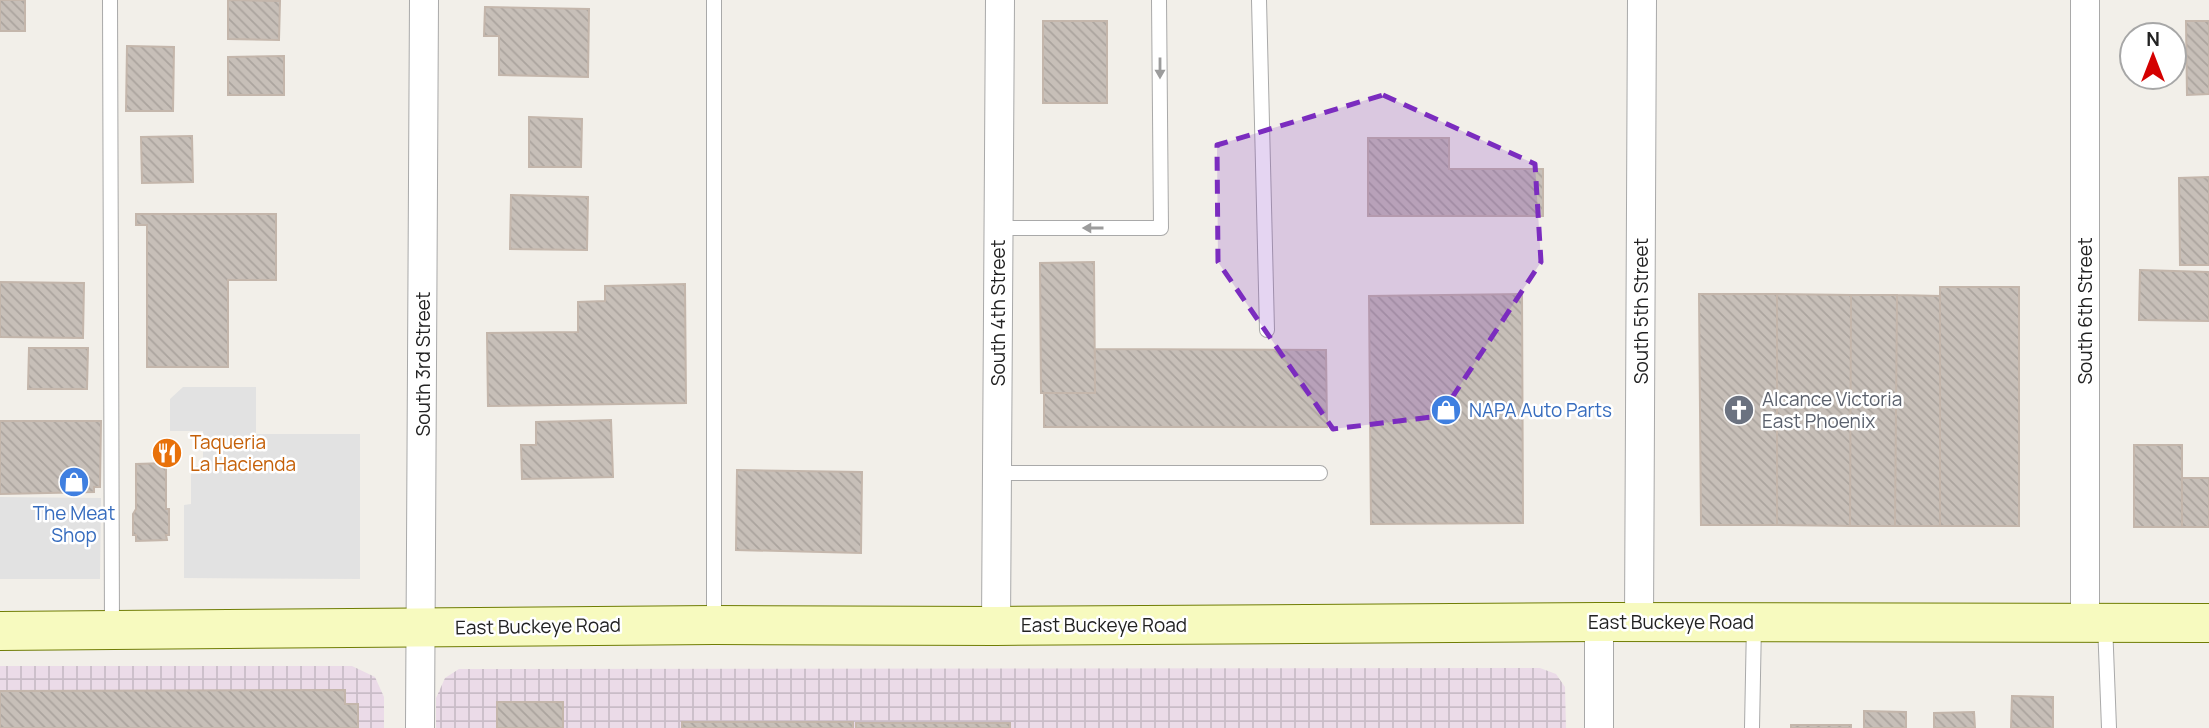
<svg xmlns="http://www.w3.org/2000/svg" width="2209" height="728" font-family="Manrope,sans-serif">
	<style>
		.industrial { fill: url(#industrial-grid) }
		.parking { fill: #e2e2e2 }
		.building { fill: url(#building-back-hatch); stroke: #c4b6ab; stroke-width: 2 }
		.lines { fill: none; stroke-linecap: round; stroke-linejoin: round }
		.service-casing { stroke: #a9a9a9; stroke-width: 16 }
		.minor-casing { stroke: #a9a9a9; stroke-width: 30 }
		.secondary-casing { stroke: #707d05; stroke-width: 40 }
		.service { stroke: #fff; stroke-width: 14 }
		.minor { stroke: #fff; stroke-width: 28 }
		.secondary { stroke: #f7fabf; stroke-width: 38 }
		.oneway { fill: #9c9c9c }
		.marked { fill: #7b2cbf; fill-opacity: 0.2; stroke: #7b2cbf; stroke-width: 5; stroke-dasharray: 14 9; stroke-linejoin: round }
		.labels { text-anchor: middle; stroke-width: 5; stroke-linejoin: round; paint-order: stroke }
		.street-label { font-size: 19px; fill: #222; stroke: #fff }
		.worship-label { font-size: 19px; fill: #5b616d; stroke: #fff; text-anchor: start }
		.shop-label { font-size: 19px; fill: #366cbe; stroke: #fff; text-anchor: start }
		.food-label { font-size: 19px; fill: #c56008; stroke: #fff; text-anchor: start }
	</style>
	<defs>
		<pattern id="industrial-grid" width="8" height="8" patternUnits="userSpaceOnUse" patternTransform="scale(1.75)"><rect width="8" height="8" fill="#ebdbe8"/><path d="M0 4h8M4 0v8" fill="none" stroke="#c9bcc7"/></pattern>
		<pattern id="building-back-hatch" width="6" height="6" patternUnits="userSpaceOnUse" patternTransform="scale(1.75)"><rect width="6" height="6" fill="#c7bfb8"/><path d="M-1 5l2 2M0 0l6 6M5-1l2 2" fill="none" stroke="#aba49e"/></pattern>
	</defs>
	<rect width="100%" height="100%" fill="#f2efe9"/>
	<path class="industrial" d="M0,666H352L375,677L384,697V728H0Z
		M1540,668L1556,674L1565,687L1566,728H436V698L445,678L459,669Z"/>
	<path class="parking" d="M183,387H256V434H360V579L184,578V505L191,504V467L203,466V431H170V399Z
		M0,497L101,498L100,579H0Z"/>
	<path class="building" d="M0,0H25V31H0Z
		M228,0L280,1L279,40L228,39Z
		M485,7L589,9L588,77L499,75V36H484Z
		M1043,21H1107V103H1043Z
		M2186,21H2209V94L2187,95Z
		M127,46L174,47L173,111H126Z
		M284,56V95H228V57Z
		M529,117L582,119L581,167H529Z
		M192,136L193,182L142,183L141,137Z
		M1368,138H1449V169H1543V216H1368Z
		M2209,177V265H2180L2179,178Z
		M511,195L588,197L587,250L510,249Z
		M136,214H276V280H228V367H147V225H136Z
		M1094,262L1095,393H1041L1040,263Z
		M2140,270L2209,272V321L2139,320Z
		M0,282L84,283L83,338L0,337Z
		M685,284L686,403L488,406L487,333L578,332V302L605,301V286Z
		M1940,287H2019V526H1940Z
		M1522,294L1523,523L1371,524L1369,296Z
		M1699,294H1777V525H1701Z
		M1777,294L1851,295L1850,526L1777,525Z
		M1851,295H1897L1895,526H1850Z
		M1897,295L1940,296V526H1895Z
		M29,348H88L87,389H28Z
		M1095,349L1326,350L1327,427H1044V393H1095Z
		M611,420L613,477L522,479L521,445H536V422Z
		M0,421H101L100,487H94V492L0,494Z
		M2134,445H2182V527H2134Z
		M166,463V509H169V535H166L167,540L136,541V535H133V514L136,509V464Z
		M737,470L862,472L861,553L736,550Z
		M2182,478H2209V527H2182Z
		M345,690V704H358V728H0V691Z
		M2012,696L2053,697V728H2011Z
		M497,702H563V728H497Z
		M1864,711L1906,712V728H1864Z
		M1974,712L1975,728H1934V713Z
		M682,722H853V728H682Z
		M856,723H1010V728H856Z
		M1791,725H1851V728H1791Z"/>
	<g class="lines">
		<g class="service-casing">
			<path id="service" d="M110,0L112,629
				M714,0V623
				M1259,0L1267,330
				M998,228H1161L1159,0
				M997,473H1320
				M2105,623L2109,728
				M1752,728L1754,623"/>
		</g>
		<g class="minor-casing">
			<path id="minor" d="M2085,0V622
				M1599,622V728
				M1639,622L1642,0
				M996,626L1000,0
				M420,728L424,0"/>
		</g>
		<g class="secondary-casing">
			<path id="secondary" d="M0,631L714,625L996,626L1599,622L2209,623"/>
		</g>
		<use href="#service" class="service"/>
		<use href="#minor" class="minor"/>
		<use href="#secondary" class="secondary"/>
	</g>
	<defs><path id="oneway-solid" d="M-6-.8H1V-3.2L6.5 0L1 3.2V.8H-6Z" transform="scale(1.75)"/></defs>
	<g class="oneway">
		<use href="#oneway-solid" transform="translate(1160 68) rotate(90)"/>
		<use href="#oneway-solid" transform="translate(1093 228) rotate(180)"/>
	</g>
	<path class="marked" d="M1383,95L1535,164L1541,262L1440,416L1333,429L1218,262L1217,145Z"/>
	<defs>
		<g id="shop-disc" transform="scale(1.575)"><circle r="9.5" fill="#3f7fe0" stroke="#fff"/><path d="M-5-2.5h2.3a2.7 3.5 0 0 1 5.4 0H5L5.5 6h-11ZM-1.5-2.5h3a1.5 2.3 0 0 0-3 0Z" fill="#fff"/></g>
		<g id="church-disc" transform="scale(1.575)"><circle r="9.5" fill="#6b7280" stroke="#fff"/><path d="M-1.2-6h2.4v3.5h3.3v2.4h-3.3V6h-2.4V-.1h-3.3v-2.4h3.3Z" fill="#fff"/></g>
		<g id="restaurant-disc" transform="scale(1.575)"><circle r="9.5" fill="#e8710a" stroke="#fff"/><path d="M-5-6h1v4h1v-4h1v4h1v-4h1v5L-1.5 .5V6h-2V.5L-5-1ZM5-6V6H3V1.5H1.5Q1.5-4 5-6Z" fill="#fff"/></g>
	</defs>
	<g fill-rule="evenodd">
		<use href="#shop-disc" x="1446" y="410"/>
		<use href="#church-disc" x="1739" y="410"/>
		<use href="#restaurant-disc" x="167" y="453"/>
		<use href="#shop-disc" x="74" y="482"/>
	</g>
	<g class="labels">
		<g class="street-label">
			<text transform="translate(1641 311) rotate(-90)" y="7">South 5th Street</text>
			<text transform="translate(2085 311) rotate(-90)" y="7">South 6th Street</text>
			<text transform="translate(998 313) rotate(-90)" y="7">South 4th Street</text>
			<text transform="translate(423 364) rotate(-90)" y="7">South 3rd Street</text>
			<text x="1671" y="629">East Buckeye Road</text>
			<text x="1104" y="632">East Buckeye Road</text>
			<text transform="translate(538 626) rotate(-1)" y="7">East Buckeye Road</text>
		</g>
		<g class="worship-label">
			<text x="1762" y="406">Alcance Victoria<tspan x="1762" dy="22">East Phoenix</tspan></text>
		</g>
		<g class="shop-label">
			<text x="1469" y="417">NAPA Auto Parts</text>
			<text x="74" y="520" text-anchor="middle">The Meat<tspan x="74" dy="22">Shop</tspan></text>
		</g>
		<g class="food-label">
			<text x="190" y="449">Taqueria<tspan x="190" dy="22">La Hacienda</tspan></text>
		</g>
	</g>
	<g transform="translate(2153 56)"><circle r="33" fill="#ffffff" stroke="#a7a7a7" stroke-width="2"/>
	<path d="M0-5L12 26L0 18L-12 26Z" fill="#d40000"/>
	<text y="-10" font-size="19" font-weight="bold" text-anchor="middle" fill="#222222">N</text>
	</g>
</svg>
